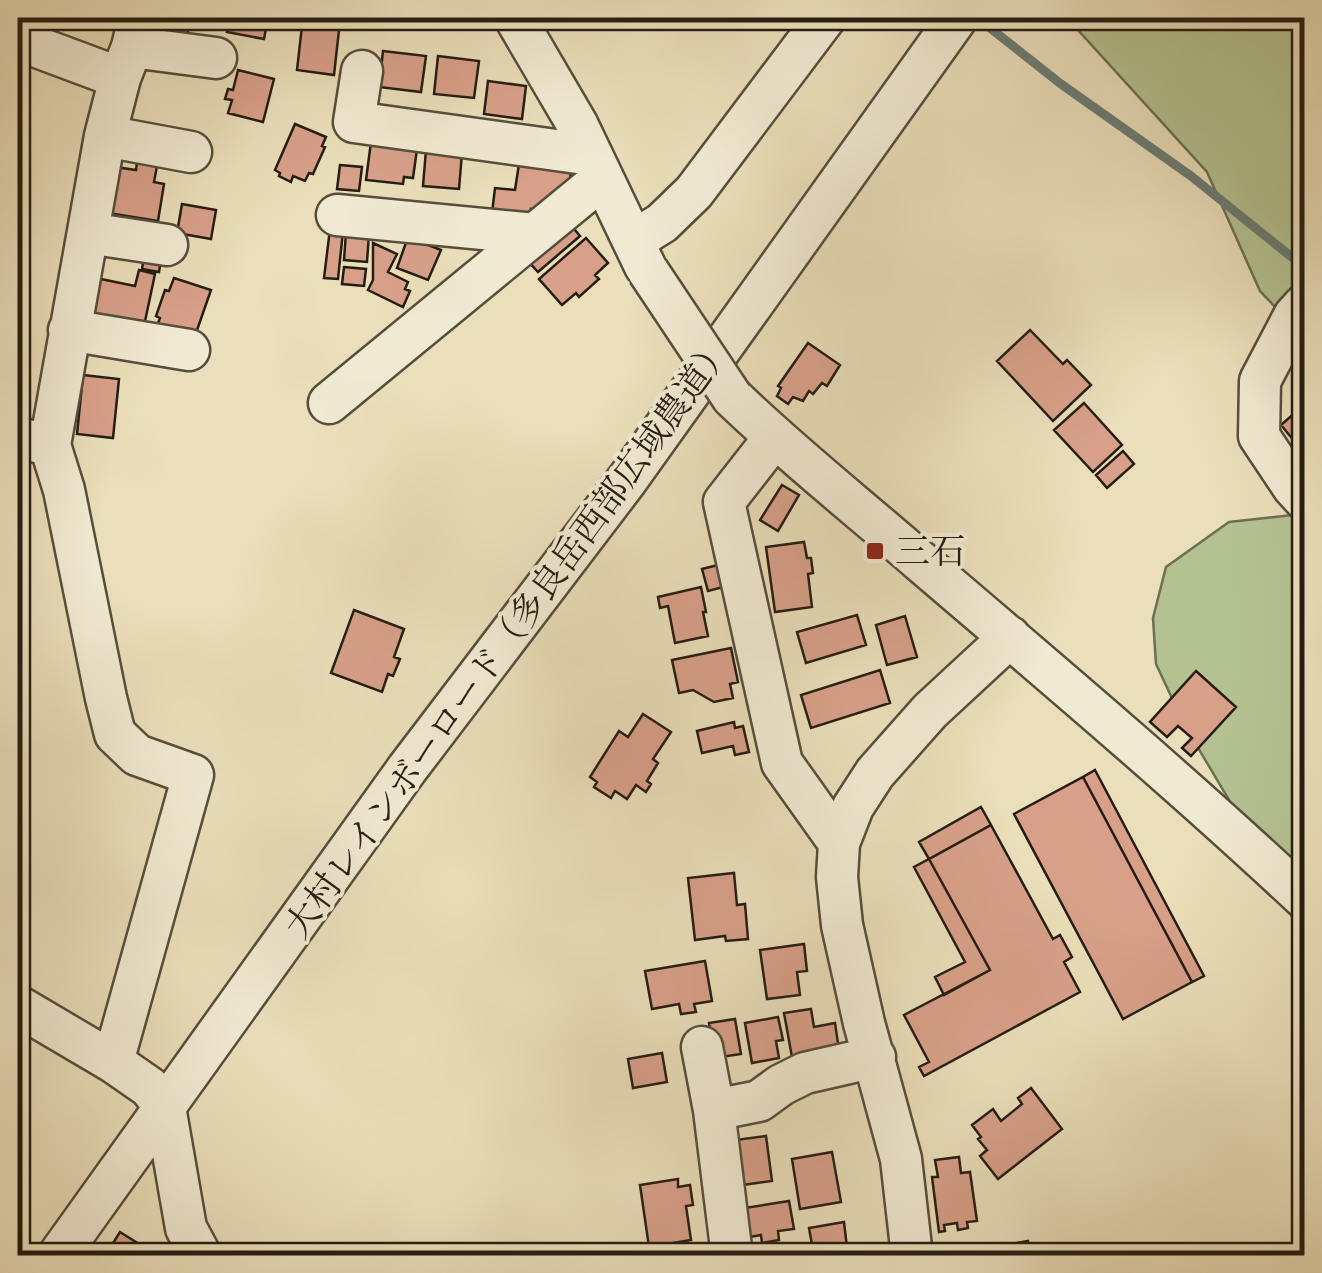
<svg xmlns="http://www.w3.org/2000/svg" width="1322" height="1273" font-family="'Gentium Book Plus','Noto Serif JP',serif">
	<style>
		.green { fill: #b4c292; stroke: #6c7052; stroke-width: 2.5 }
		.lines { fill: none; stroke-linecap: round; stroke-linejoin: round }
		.stream { stroke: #6b7c75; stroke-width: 9 }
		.building { fill: #d8a089; stroke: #251d13; stroke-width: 2.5 }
		.minor-casing { stroke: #564e3d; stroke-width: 45 }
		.minor { stroke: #f1ead2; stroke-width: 40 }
		.minor-bridge-casing { stroke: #564e3d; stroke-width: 45; stroke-linecap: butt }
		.minor-bridge { stroke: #f1ead2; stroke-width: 40 }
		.poi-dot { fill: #8f2418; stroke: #f1ead2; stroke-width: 4 }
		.labels { text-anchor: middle; stroke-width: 8; stroke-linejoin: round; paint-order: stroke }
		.poi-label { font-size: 35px; fill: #251d13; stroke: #f1ead2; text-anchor: start }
		.street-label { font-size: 35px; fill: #251d13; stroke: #f1ead2 }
	</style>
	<rect width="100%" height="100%" fill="#eadfba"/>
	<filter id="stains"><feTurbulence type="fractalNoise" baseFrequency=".002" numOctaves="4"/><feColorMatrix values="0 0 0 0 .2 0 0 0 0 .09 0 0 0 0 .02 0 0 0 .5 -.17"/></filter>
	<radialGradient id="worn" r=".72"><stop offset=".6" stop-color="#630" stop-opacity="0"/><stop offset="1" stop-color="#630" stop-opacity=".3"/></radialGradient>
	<path class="green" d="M1067,18H1304V334L1295,328L1260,291L1207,172Z
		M1292,515L1304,527V950L1292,917L1244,825L1185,726L1156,664L1153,618L1166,567L1229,522Z"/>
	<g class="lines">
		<path class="stream" d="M985,24L1061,84L1191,176L1304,267"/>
	</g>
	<path class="building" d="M162,18H198L197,24L190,23L186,39L159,33Z
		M229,18H268L264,39L227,32Z
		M378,18H425L424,27L390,25L391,22L378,20Z
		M302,26L339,30L334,75L297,70Z
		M383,51L426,56L421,92L379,87Z
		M438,56L479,61L474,98L434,94Z
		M238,70L274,79L263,122L228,113L232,100L225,99L228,89L233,90Z
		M488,81L526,86L522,119L484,114Z
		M295,124L326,137L322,146L325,147L313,174L309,173L305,181L293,176L291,182L279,176L280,173L275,170Z
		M371,142L417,149L413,178L404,177L403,184L366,180Z
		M426,150L462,153L459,189L423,186Z
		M137,162L157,166L154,182L164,184L158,221L108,213L115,167L136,170Z
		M519,164L571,171L568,195L547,211L531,209L530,217L492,213L495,188L515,190Z
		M340,165L362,167L359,191L337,189Z
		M182,204L216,210L211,239L177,233Z
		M570,224L580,236L538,272L527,260Z
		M330,229L343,231L338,279L324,278Z
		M346,232L369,234L367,262L344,260Z
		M408,237L441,250L428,280L397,268Z
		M586,238L608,263L595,275L599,279L579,297L576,293L562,305L539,279Z
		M373,243L397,254L388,272L408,282L405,289L410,291L403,307L368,290L373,280Z
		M145,251L162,254L159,272L142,269Z
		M344,267L366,269L364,286L342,284Z
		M139,270L155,274L144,326L88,314L96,278L135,286Z
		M174,278L211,290L195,336L158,323L160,318L156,316L165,290L169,291Z
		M1030,330L1063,364L1067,360L1091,385L1053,421L997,361Z
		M808,343L840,365L827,386L822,383L813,394L809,391L803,401L793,397L788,404L777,396L781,388L778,386Z
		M83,375L119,379L113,438L77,434Z
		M1084,403L1122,445L1093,472L1054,430Z
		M1304,405V453L1281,425Z
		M1123,451L1134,464L1107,488L1096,475Z
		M782,485L799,495L778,531L760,520Z
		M804,542L807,558H811L813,573L808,574L812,607L775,612L766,547Z
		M722,564L727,586L708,591L702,569Z
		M701,587L706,612H703L708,636L675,643L668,606L660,608L658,597Z
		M354,610L404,629L394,657L400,659L393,676L388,674L382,692L331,673Z
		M857,615L866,645L806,663L797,632Z
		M905,616L917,657L887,665L876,625Z
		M731,648L738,682L730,684L733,698L714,702L693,690L679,693L672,660Z
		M880,670L890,703L811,728L801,695Z
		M1196,671L1236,707L1191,756L1182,748L1192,738L1178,726L1167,737L1150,722Z
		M643,714L671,732L653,759L658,763L647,781L651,784L646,792L636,785L627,799L615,791L611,798L594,787L597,782L590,777L619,731L628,737Z
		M734,722L735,728L743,726L749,752L735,755L733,746L702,753L697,731Z
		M1095,770L1204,976L1192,982L1083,777Z
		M1083,777L1192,982L1123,1019L1014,814Z
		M981,807L991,825L929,859L919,842Z
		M991,825L1053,939L1060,935L1072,957L1064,962L1080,992L924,1076L919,1067L929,1062L904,1015L990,970L929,859Z
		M929,859L990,970L944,995L935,977L965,962L914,867Z
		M734,873L737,905L745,904L748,939L726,941L725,936L695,940L688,878Z
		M804,944L807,971L797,972L800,995L767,999L760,950Z
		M705,961L712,1001L694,1004L696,1012L681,1014L679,1004L652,1009L645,971Z
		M811,1009L814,1027L835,1023L839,1050L792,1057L784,1013Z
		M778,1017L783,1040L776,1041L779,1058L752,1063L745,1023Z
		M735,1019L741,1054L714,1058L709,1023Z
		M662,1053L667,1082L633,1088L628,1059Z
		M1031,1088L1062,1129L998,1179L980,1156L987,1150L978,1139L981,1137L972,1125L993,1109L1001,1121L1022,1104L1018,1098Z
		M766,1136L772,1181L735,1186L728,1141Z
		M832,1152L841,1202L800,1209L792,1159Z
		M959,1157L961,1173L970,1172L977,1221L967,1222L968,1228L958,1230L957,1223L944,1225L945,1231L939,1232L932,1177H938L935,1160Z
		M678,1179V1187L690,1185L693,1205L686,1206L691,1240L649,1247L640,1185Z
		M789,1201L794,1229L778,1231L779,1240L762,1243L761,1235L744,1238L739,1209Z
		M844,1222L848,1256H814L809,1228Z
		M120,1232L155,1254L154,1256H105Z
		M1028,1241L1031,1256H943Z
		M704,1246L705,1256H654V1254Z"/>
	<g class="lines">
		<g class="minor-casing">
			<path id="minor" d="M515,18L577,124L645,266
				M18,35L29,44L120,78
				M132,47L216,58
				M362,71L354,122L592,155
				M105,136L191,152
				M337,215L535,234
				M88,233L167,245
				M633,241L662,223L694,192L825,18
				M1304,305L1294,316L1260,381L1259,436L1293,487L1304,499
				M69,330L189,350
				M732,397C792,455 858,507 921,562C1050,672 1180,782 1304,898
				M329,403L603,178
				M18,438L50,445L64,490L106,698L115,734L137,755L193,775L113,1062
				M774,438L724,502L782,763L839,843
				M50,445L105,136L120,78L132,47L139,18
				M18,1006L113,1062L149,1087L165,1107L186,1228L201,1256
				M702,1047L714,1110L759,1101L781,1085L805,1073L875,1057
				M714,1110L732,1256
				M58,1256L407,769L627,480L957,18
				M912,1256L901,1159L864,1023L842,925L837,877L839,843L853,807L875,773L930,711L1010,637"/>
		</g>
		<use href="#minor" class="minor"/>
		<g class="minor-bridge-casing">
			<path id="minor-bridge" d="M648,271L732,397"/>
		</g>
		<use href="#minor-bridge" class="minor-bridge"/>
	</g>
	<rect class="poi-dot" x="865" y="541" width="20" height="20" rx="5"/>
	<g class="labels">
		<g class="poi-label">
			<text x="895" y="563">三石</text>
		</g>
		<g class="street-label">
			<text transform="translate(508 637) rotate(-54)" y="12">大村レインボーロード（多良岳西部広域農道）</text>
		</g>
	</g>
	<rect width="1322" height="1273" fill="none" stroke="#eadfba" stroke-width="60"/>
	<rect x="20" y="20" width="1282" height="1233" fill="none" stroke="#251d13" stroke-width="5"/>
	<rect x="30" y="30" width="1262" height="1213" fill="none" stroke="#251d13" stroke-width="2.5"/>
	<rect width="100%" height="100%" filter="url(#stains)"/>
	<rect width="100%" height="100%" fill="url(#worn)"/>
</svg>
